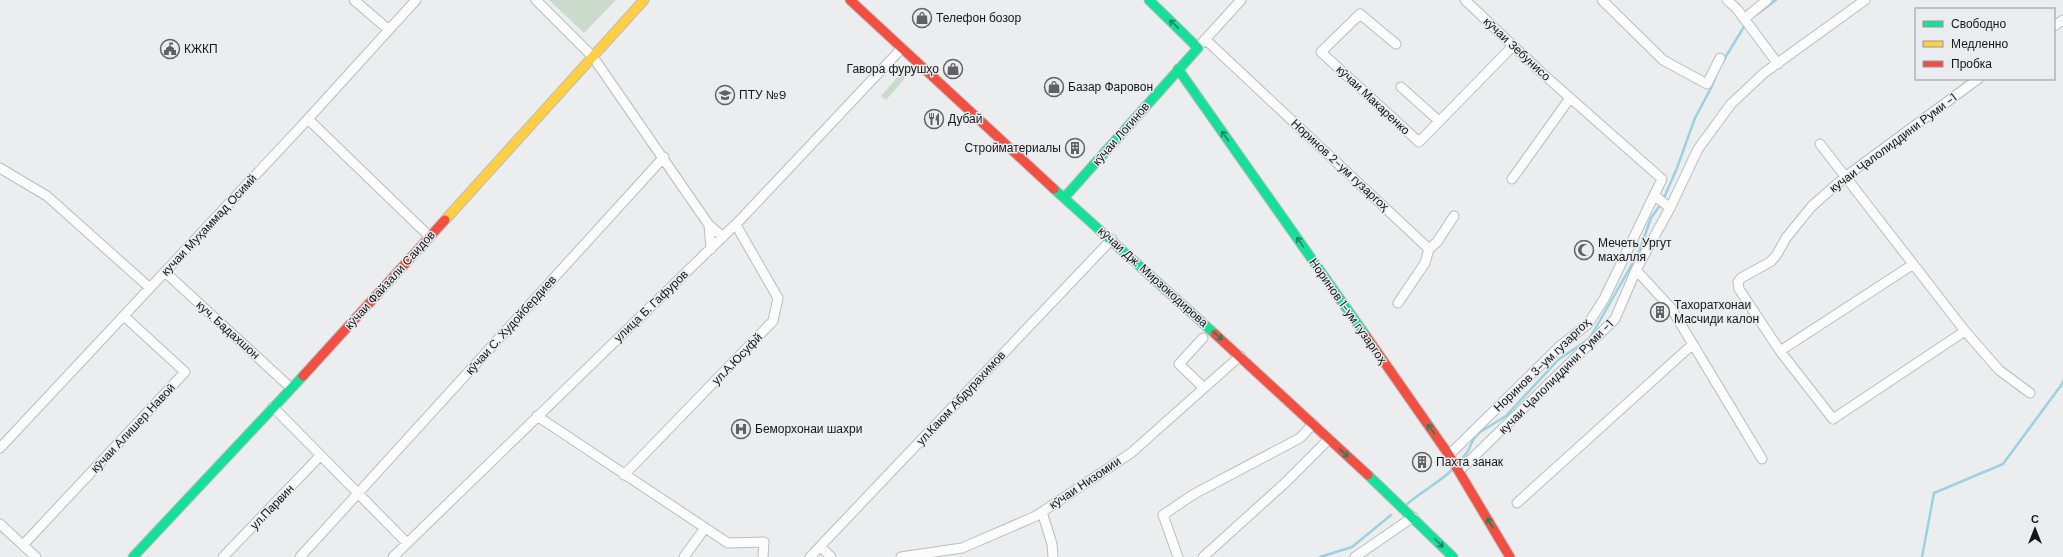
<svg xmlns="http://www.w3.org/2000/svg" width="2063" height="557" font-family="'DM Sans',sans-serif">
	<style>
		.green { fill: #cadbcc }
		.lines { fill: none; stroke-linecap: round; stroke-linejoin: round }
		.stream { stroke: #9ad2df; stroke-width: 2.5 }
		.street-casing { stroke: #bbbcbd; stroke-width: 11 }
		.fast-casing { stroke: #bbbcbd; stroke-width: 11 }
		.slow-casing { stroke: #bbbcbd; stroke-width: 11 }
		.jam-casing { stroke: #bbbcbd; stroke-width: 11 }
		.street { stroke: #fcfcfd; stroke-width: 9 }
		.fast { stroke: #16e098; stroke-width: 9 }
		.slow { stroke: #ffcf43; stroke-width: 9 }
		.jam { stroke: #f24e42; stroke-width: 9 }
		.oneway { stroke: #16855e }
		.labels { text-anchor: middle; stroke-width: 3; stroke-linejoin: round; paint-order: stroke }
		.poi-label { font-size: 12px; fill: #151617; stroke: #ebecf0; text-anchor: start }
		.street-label { font-size: 12px; fill: #151617; stroke: #ebecf0 }
	</style>
	<rect width="100%" height="100%" fill="#ecedef"/>
	<path class="green" d="M549,0H616L584,33Z
		M900,74L906,75L903,81L886,100L881,96Z"/>
	<g class="lines">
		<path class="stream" d="M1756,15L1776,0
			M1722,63L1745,25
			M1663,200L1677,168L1695,118L1711,88L1716,76
			M1458,464L1468,451L1474,438L1480,432L1506,416L1558,360L1590,338L1639,252L1651,218L1661,204
			M1405,506C1420,492 1439,483 1453,469
			M1320,557L1352,547L1391,515
			M1922,557L1934,493L2003,464L2062,384L2063,381"/>
		<g class="street-casing">
			<path id="street" d="M354,0L389,30
				M536,0L593,57L709,225L723,237
				M1602,0L1663,60L1707,84L1720,58
				M1727,0L1737,9L1778,64
				M1744,19L1767,0
				M2054,26L2063,20
				M1205,39L1429,249L1425,263L1398,303
				M1202,43L1241,0
				M1396,44L1360,14L1321,52L1419,142L1513,46
				M1401,87L1439,121
				M308,119L430,237
				M1820,144L1965,331L1999,370L2030,393
				M0,168L47,196L150,288
				M1512,179L1570,98
				M1654,195L1670,208
				M709,225L711,249
				M1429,249L1437,242L1454,216
				M1636,270L1671,308L1762,459
				M165,272L291,388
				M1965,331L1833,419L1780,351L1739,289L1738,282L1741,278L1770,262L1776,256L1786,238L1812,206L1845,177L1978,79
				M1203,338L1179,364L1204,388
				M1780,351L1912,265
				M273,407L407,543
				M537,416L728,543L764,542L763,557
				M0,448L308,119L416,0
				M1449,455L1561,345L1588,324L1604,299L1662,179L1542,73L1465,0
				M1459,471L1615,319L1636,270L1670,208L1698,149L1731,104L1764,73L1865,0
				M624,475L773,321L778,298L736,225
				M1517,503L1693,344
				M1042,512L1052,544L1053,557
				M0,524L36,557
				M23,545L185,372L124,316
				M821,547L831,557
				M223,557L320,456
				M300,557L664,157
				M393,557L741,219L902,48
				M684,557L705,528
				M810,557L1112,239
				M901,557L962,548L1036,516L1131,453L1240,356
				M1178,557L1163,515L1194,494L1300,438L1313,424
				M1203,557L1285,483L1329,439
				M1355,557L1413,517"/>
		</g>
		<g class="fast-casing">
			<path id="fast" d="M1178,69L1366,336
				M1054,189L1215,334
				M1064,198L1198,48L1149,0
				M1368,475L1453,557
				M133,557L303,376"/>
		</g>
		<g class="slow-casing">
			<path id="slow" d="M445,220L644,0"/>
		</g>
		<g class="jam-casing">
			<path id="jam" d="M850,0L1054,189
				M1215,334L1368,475
				M1366,336L1449,455L1510,557
				M303,376L445,220"/>
		</g>
		<use href="#street" class="street"/>
		<use href="#fast" class="fast"/>
		<use href="#slow" class="slow"/>
		<use href="#jam" class="jam"/>
	</g>
	<defs><path id="oneway-shaft" d="M-6 0H5M1.5-3L5.5 0L1.5 3" fill="none" stroke-width="1.6" stroke-linecap="round" stroke-linejoin="round"/></defs>
	<g class="oneway">
		<use href="#oneway-shaft" transform="translate(1174 24) rotate(-136)"/>
		<use href="#oneway-shaft" transform="translate(1225 136) rotate(-125)"/>
		<use href="#oneway-shaft" transform="translate(1300 242) rotate(-125)"/>
		<use href="#oneway-shaft" transform="translate(1218 336) rotate(42)"/>
		<use href="#oneway-shaft" transform="translate(1431 429) rotate(-125)"/>
		<use href="#oneway-shaft" transform="translate(1344 453) rotate(43)"/>
		<use href="#oneway-shaft" transform="translate(1490 523) rotate(-121)"/>
		<use href="#oneway-shaft" transform="translate(1439 543) rotate(45)"/>
	</g>
	<defs>
		<g id="shop-ring" transform="scale(1)"><circle r="9.5" fill="#ebecf0" stroke="#606163" stroke-width="1.5"/><path d="M-5-2.5h2.3a2.7 3.5 0 0 1 5.4 0H5L5.5 6h-11ZM-1.5-2.5h3a1.5 2.3 0 0 0-3 0Z" fill="#606163"/></g>
		<g id="civic-ring" transform="scale(1)"><circle r="9.5" fill="#ebecf0" stroke="#606163" stroke-width="1.5"/><path d="M-.6-6.5H3V-4.5H.6V-3L4-1V1h2V6H-6V1h2V-1L-.6-3ZM-1.2 2.5V6h2.4V2.5Z" fill="#606163"/></g>
		<g id="university-ring" transform="scale(1)"><circle r="9.5" fill="#ebecf0" stroke="#606163" stroke-width="1.5"/><path d="M0-5L7-2L0 1L-7-2ZM-4 1L0 2.5L4 1V4Q0 6-4 4Z" fill="#606163"/></g>
		<g id="restaurant-ring" transform="scale(1)"><circle r="9.5" fill="#ebecf0" stroke="#606163" stroke-width="1.5"/><path d="M-5-6h1v4h1v-4h1v4h1v-4h1v5L-1.5 .5V6h-2V.5L-5-1ZM5-6V6H3V1.5H1.5Q1.5-4 5-6Z" fill="#606163"/></g>
		<g id="building-ring" transform="scale(1)"><circle r="9.5" fill="#ebecf0" stroke="#606163" stroke-width="1.5"/><path d="M-4-6H4V6H1V3H-1V6H-4ZM-2.5-4.3h1.7v1.8h-1.7ZM.8-4.3h1.7v1.8H.8ZM-2.5-1h1.7V.8h-1.7ZM.8-1h1.7V.8H.8Z" fill="#606163"/></g>
		<g id="mosque-ring" transform="scale(1)"><circle r="9.5" fill="#ebecf0" stroke="#606163" stroke-width="1.5"/><path d="M3.5-4.9A6 6 0 1 0 3.5 4.9A5 5 0 1 1 3.5-4.9Z" fill="#606163"/></g>
		<g id="hospital-ring" transform="scale(1)"><circle r="9.5" fill="#ebecf0" stroke="#606163" stroke-width="1.5"/><path d="M-5-5h3v3.5h4V-5h3V5h-3V1.5h-4V5h-3Z" fill="#606163"/></g>
	</defs>
	<g fill-rule="evenodd">
		<use href="#shop-ring" x="922" y="18"/>
		<use href="#civic-ring" x="170" y="49"/>
		<use href="#shop-ring" x="953" y="69"/>
		<use href="#shop-ring" x="1054" y="87"/>
		<use href="#university-ring" x="725" y="95"/>
		<use href="#restaurant-ring" x="934" y="119"/>
		<use href="#building-ring" x="1075" y="148"/>
		<use href="#mosque-ring" x="1584" y="250"/>
		<use href="#building-ring" x="1660" y="312"/>
		<use href="#hospital-ring" x="741" y="429"/>
		<use href="#building-ring" x="1422" y="462"/>
	</g>
	<g class="labels">
		<g class="poi-label">
			<text x="936" y="22">Телефон бозор</text>
			<text x="184" y="53">КЖКП</text>
			<text x="939" y="73" text-anchor="end">Гавора фурушҳо</text>
			<text x="1068" y="91">Базар Фаровон</text>
			<text x="739" y="99">ПТУ №9</text>
			<text x="948" y="123">Дубай</text>
			<text x="1061" y="152" text-anchor="end">Стройматериалы</text>
			<text x="1598" y="247">Мечеть Ургут<tspan x="1598" dy="14">махалля</tspan></text>
			<text x="1674" y="309">Тахоратхонаи<tspan x="1674" dy="14">Масчиди калон</tspan></text>
			<text x="755" y="433">Беморхонаи шахри</text>
			<text x="1436" y="466">Пахта занак</text>
		</g>
		<g class="street-label">
			<text transform="translate(1517 49) rotate(43)" y="4">кӯчаи Зебунисо</text>
			<text transform="translate(1373 100) rotate(43)" y="4">кӯчаи Макаренко</text>
			<text transform="translate(1121 134) rotate(-49)" y="4">кӯчаи Логинов</text>
			<text transform="translate(1893 143) rotate(-37)" y="4">кучаи Ҷалолиддини Руми -1</text>
			<text transform="translate(1340 165) rotate(43)" y="4">Норинов 2-ум гузаргоҳ</text>
			<text transform="translate(209 225) rotate(-47)" y="4">кучаи Муҳаммад Осимй</text>
			<text transform="translate(1153 277) rotate(42)" y="4">кӯчаи Дж. Мирзокодирова</text>
			<text transform="translate(390 280) rotate(-48)" y="4">кӯчаи Файзали Саидов</text>
			<text transform="translate(651 306) rotate(-44)" y="4">улица Б. Гафуров</text>
			<text transform="translate(1348 311) rotate(55)" y="4">Норинов 1-ум гузаргоҳ</text>
			<text transform="translate(511 325) rotate(-48)" y="4">кӯчаи С. Худойбердиев</text>
			<text transform="translate(228 330) rotate(42)" y="4">куч. Бадахшон</text>
			<text transform="translate(737 359) rotate(-46)" y="4">ул.А.Юсуфй</text>
			<text transform="translate(1542 365) rotate(-44)" y="4">Норинов 3-ум гузаргоҳ</text>
			<text transform="translate(1556 377) rotate(-45)" y="4">кучаи Ҷалолиддини Руми -1</text>
			<text transform="translate(961 398) rotate(-47)" y="4">ул.Каюм Абдурахимов</text>
			<text transform="translate(133 428) rotate(-47)" y="4">кӯчаи Алишер Навоӣ</text>
			<text transform="translate(1085 483) rotate(-34)" y="4">кӯчаи Низомии</text>
			<text transform="translate(272 507) rotate(-46)" y="4">ул.Парвин</text>
		</g>
	</g>
	<rect x="1915" y="8" width="140" height="72" fill="#ebecf0" stroke="#959699"/>
	<rect x="1923" y="21" width="20" height="6" fill="#16e098" stroke="#959699"/>
	<text x="1951" y="28" font-size="12" fill="#151617">Свободно</text>
	<rect x="1923" y="41" width="20" height="6" fill="#ffcf43" stroke="#959699"/>
	<text x="1951" y="48" font-size="12" fill="#151617">Медленно</text>
	<rect x="1923" y="61" width="20" height="6" fill="#f24e42" stroke="#959699"/>
	<text x="1951" y="68" font-size="12" fill="#151617">Пробка</text>
	<g transform="translate(2035 529)" stroke="#ebecf0" stroke-width="3" paint-order="stroke">
	<path d="M0-3L7 15L0 10L-7 15Z" fill="#151617"/>
	<text y="-6" font-size="11" font-weight="bold" text-anchor="middle" fill="#151617">С</text>
	</g>
</svg>
